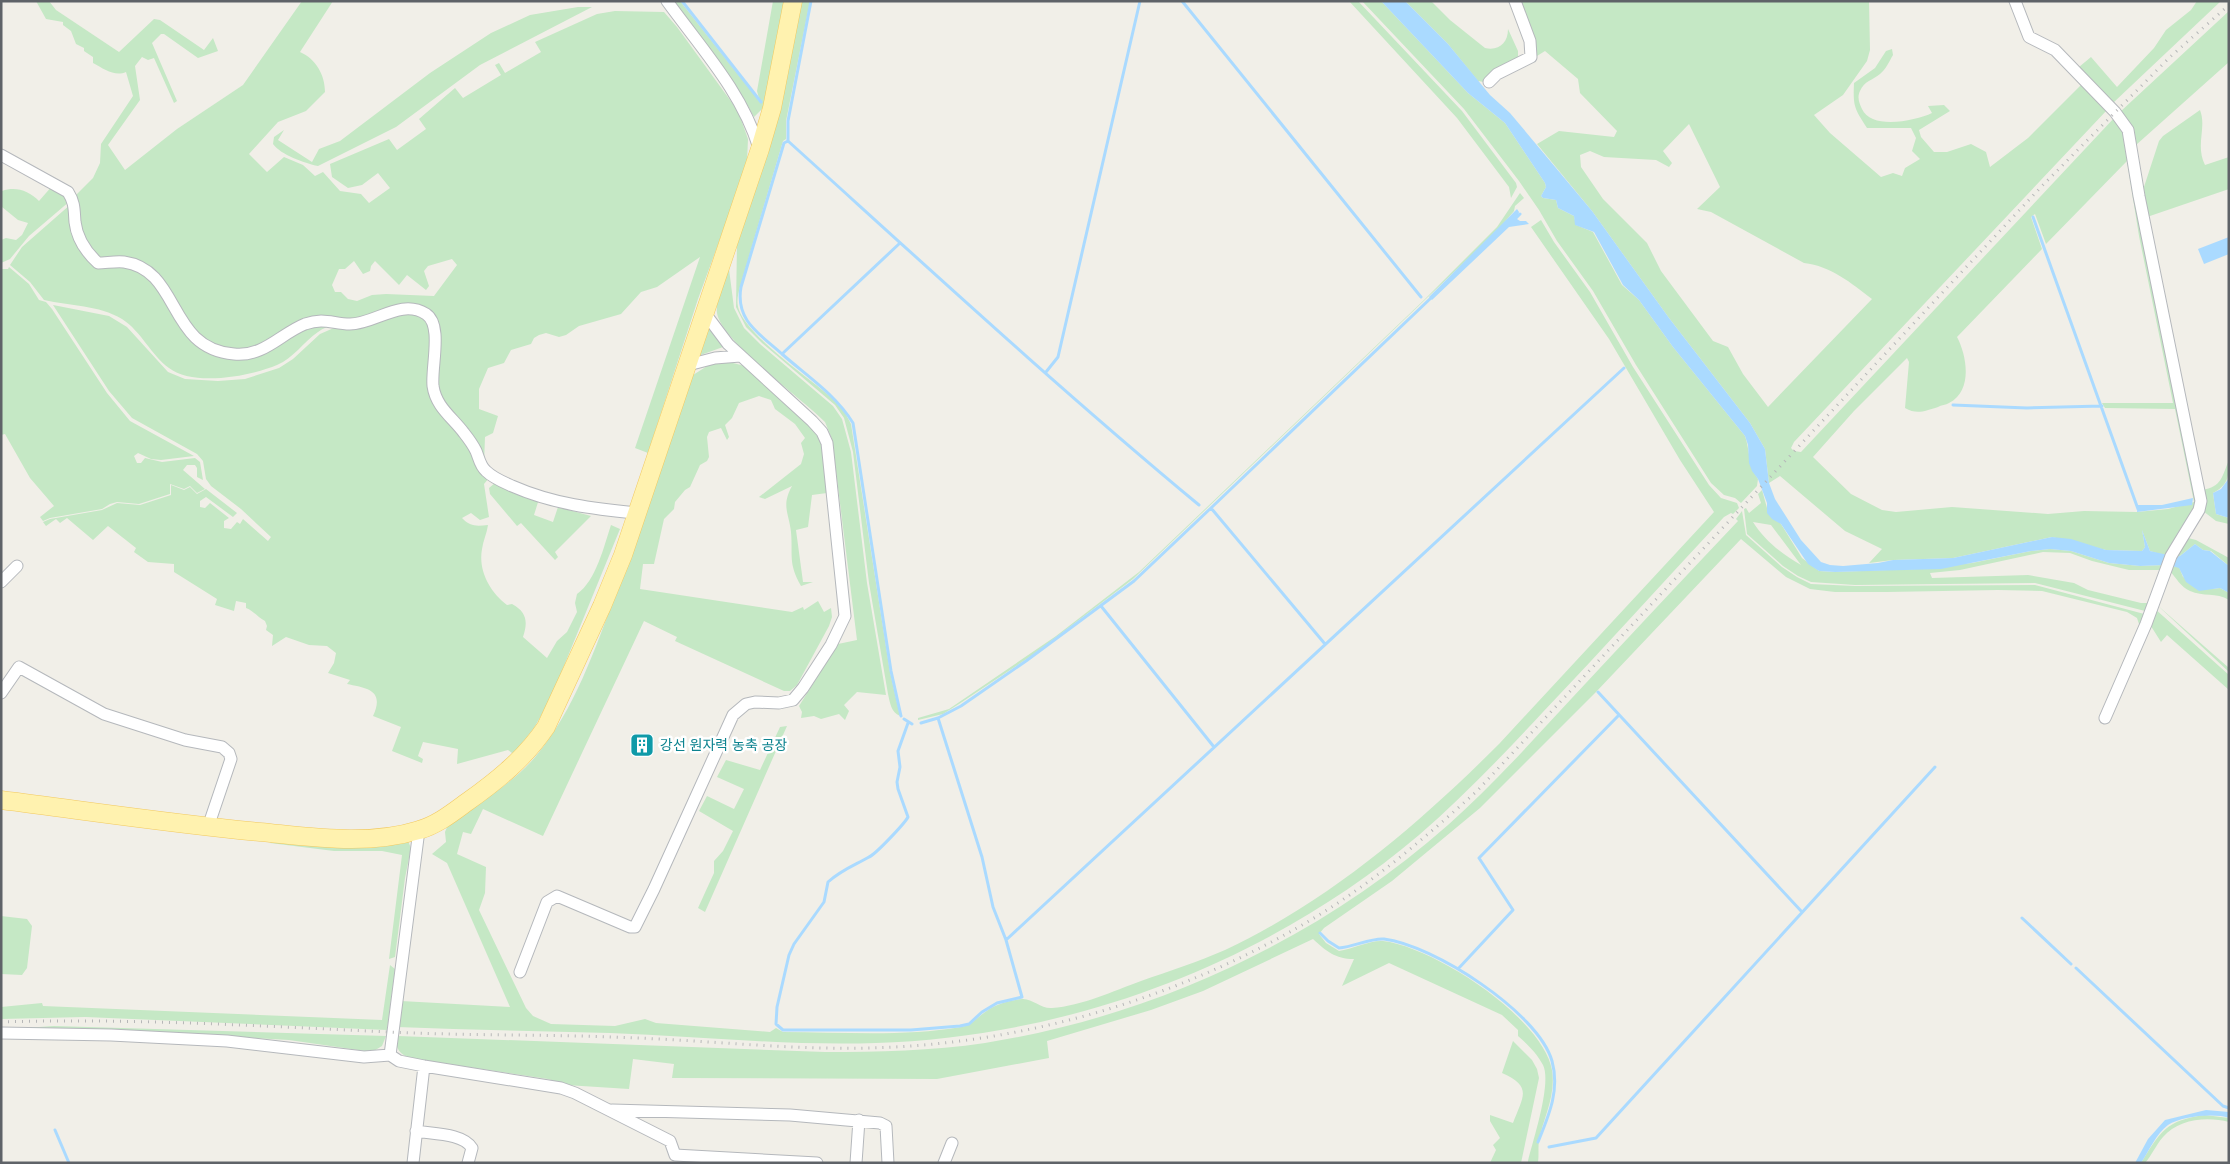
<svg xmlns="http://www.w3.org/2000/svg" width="2230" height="1164" font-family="Quicksand,'Noto Sans KR',sans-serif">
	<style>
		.green { fill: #c5e8c5; fill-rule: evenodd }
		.water { fill: #aadaff }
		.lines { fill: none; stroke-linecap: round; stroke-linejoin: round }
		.stream { stroke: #aadaff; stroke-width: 3 }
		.street-casing { stroke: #b5b8bc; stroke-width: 13 }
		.primary-casing { stroke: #f2c960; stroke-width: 19 }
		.street { stroke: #fff; stroke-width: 11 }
		.primary { stroke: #fff2af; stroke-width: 18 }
		.rail { stroke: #b6b7b8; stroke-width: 3; stroke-dasharray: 1 6; stroke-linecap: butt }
		.labels { text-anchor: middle; stroke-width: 5; stroke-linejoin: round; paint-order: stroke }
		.culture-label { font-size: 14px; fill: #0d838f; stroke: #fff; text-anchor: start }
	</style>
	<rect width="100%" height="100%" fill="#f1efe8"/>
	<path class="green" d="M36,1H49L56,10L119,52L154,19L160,20L204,50L213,38L218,51L198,58L164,34H161L152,43L177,101L174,103L154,58L148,60L142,57L135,66L140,100L108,145L125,170L177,129L243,85L302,1H333L300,52C316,59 325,75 325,92L306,111L278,122L249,154L267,172L284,157L303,165L315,176L323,172L340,191L361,194L369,203L390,188L378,173L362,185L348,188L332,177L330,164L389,139L397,150L426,129L419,119L455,88L463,98L501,75L495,65L499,63L505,73L541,52L535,42L597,14L615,11L664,12L677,27L738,111L748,139L747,162L742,179L698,299L648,453L635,448L700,257L657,287L641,292L621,314L579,326L566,335L559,337L546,333L539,335L534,338L531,344L511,350L504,363L488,368L479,389V409L498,416L493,433L485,437L484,464L463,427L438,392L440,328L438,323L426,309L359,321L329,318L254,348L235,350L202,341L156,274L104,262L90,254L81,228L80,214L74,197L93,178L100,163L101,144L133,96L126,72C115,77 104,69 93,63V57L84,51V48L76,44L71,31L63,25V22L46,19ZM452,259L457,265L434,296L386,294L372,295L357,301L348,299L341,292H335L332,285L339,269H345L354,261L363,274L370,271L371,266L375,261L399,285L407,275L426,290L429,286L424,271L428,266Z
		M669,1H680L760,102L757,91L773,1H785L764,107L754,117L748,106Z
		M800,1H810L786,121V139L783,141L740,287C738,294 736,302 739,310C749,337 808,377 831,397L843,409L851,424L890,672L900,716C891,712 890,703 888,694L869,583L853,452L844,418L835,405L762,343L746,327L736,307L737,243Z
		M1349,1H1358L1462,111L1516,183L1517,187L1511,198L1509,187L1457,118Z
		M1362,1H1381L1468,93L1505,123L1545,183L1546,187L1541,196L1543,198L1556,200L1558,208L1574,216L1576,225L1593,232L1622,285L1639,300L1673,347L1745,436C1750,451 1748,465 1758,479L1757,486L1741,503L1735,498L1724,495L1711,483L1636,365L1593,291L1557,241L1539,210L1519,181L1464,109Z
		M1405,1H1431L1450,20L1485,48C1499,51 1508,43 1508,29L1518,51V58L1484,82L1478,81L1448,44Z
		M1519,1H1869L1870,50L1867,61L1843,95L1814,115L1830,133L1881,177L1893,173L1902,176L1905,168L1920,159L1912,151L1916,138L1911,128H1867C1854,108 1853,106 1854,83L1875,68L1886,51L1892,49L1893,55C1889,62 1886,69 1880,74C1873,80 1864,81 1860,91C1857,97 1859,103 1862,109C1871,130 1915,121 1932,113L1928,106L1944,105L1950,111L1919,130L1921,137L1934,152H1947L1971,144L1986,152L1990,167L2028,138L2082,84L2107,110L1794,442L1791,448L1794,451L1801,452L2115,117L2121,124L2197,499L2195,507L2177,534L2169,557L2150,551L2142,530L2145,547L2142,551L2106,550L2052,537L1953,558L1893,560L1869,563L1882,549L1845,531L1780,476L1769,483L1765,449L1750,423L1669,318L1592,211L1537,144L1559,131L1614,137L1617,131L1580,93L1578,79L1545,51L1537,56ZM1689,124L1720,187L1697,209L1711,212L1804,263C1831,266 1851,283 1872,299L1768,407L1743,374L1728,347L1713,341L1661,271L1647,243L1603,199L1581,167L1580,155L1590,151L1604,157L1656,160L1669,167L1672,163L1663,151ZM2127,161L2139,236L2173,403H2102L2105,408L2175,409L2194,502L2168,509L2137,512L2084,511L2048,514L1952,507L1896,512L1882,510L1851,494L1813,457L1854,411L1907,358L1909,362L1905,408C1917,415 1925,411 1938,407C1941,405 1946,405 1949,403C1973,391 1967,356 1957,337L2042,249L2031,217L2035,214L2046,244Z
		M2197,1H2221L2113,103L2079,67L2091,57L2117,87L2154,48L2166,30L2191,10Z
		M578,7H592L480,65L396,127L318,166C304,163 281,155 273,144L274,137L284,130L278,140L312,162L319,149L340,141L430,73L491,33L530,15Z
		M2229,11V62L2136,145L2120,112Z
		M2200,110C2207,128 2195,145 2205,165L2229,157V189L2147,217L2142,193L2159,141L2163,136Z
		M53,185L70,201L29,236L10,259L1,263V240L6,238L16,240L22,235L28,223L18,220L2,207V191C16,186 29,191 39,201Z
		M1520,193L1524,198L1515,206L1514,211L1498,230L1133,579L1034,654L959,704L943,714L918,720V718L949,709L1056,636L1139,572L1424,300L1497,227Z
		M71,204L81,251C94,275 122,261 143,272C150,276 186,331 193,342L200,348L210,352L230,357L306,325L336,324C330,326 323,328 318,332C303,342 294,358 277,365C251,376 193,387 169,368C151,355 141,331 122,319C99,305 70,306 44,300L30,282L10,265L22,247Z
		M1541,220L1554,242L1590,292L1633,367L1709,485L1721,498L1737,503L1739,508L1733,514L1731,513L1724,517C1663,582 1604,648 1543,712C1503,755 1463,797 1419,835C1269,962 1072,1037 876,1043C787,1046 698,1036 610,1033C539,1031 468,1030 397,1027L401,1001L510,1007L447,863L432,854L446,842L445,832L447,827C476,803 512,785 536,756C575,709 595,649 616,593C643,523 667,453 690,382L693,375L712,363L729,362L745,366L813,426L823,443L827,493L812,495L808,527L796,530L803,582H813L801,586C788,563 793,556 791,532C789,513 781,506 792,486L765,499L759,497L801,464L804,454L801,443L805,438L795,424L775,409L771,400L759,396L739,403L732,418L725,425L729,437L727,440L721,428L709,432L707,437L709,457L707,461L700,465L690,487L685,490L675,502L674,509L664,519L654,564H643L640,589L792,612L803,607L804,610L818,601L824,612L831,608L832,617L829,626L797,685L790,691H784L675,641L677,637L644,621L543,836L483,809L471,834L463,832L457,854L486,867L485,893L479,910L526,1008L533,1016L551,1024L615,1026L645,1019L656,1023L770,1032L776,1028L783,1032C842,1032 903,1037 961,1027C973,1025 978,1016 988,1010C997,1004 1011,1000 1022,999C1032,998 1041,1009 1052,1008C1082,1006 1113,991 1141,981C1169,971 1198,962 1225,950C1329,901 1418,825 1499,744L1714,512L1680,460L1609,339L1531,227Z
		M9,267L29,284L39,300L46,302L52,309L107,393L130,421L194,456L161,460L151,459L138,453L134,456L137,463H141L145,458L162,462L195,458L200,462L203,480L197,477V468L195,465H187L183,470L205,489L197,493L190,486L184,489L170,484V494L139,504L117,502L110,504L102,509L50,518L43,521L40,517L54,506L30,478L5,434L1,435V269H8Z
		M729,269L734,308L744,328L760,344L833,406L842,419L851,452L867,583L886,695L857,692L844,705L849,711L845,720L839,714L821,719L814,716L801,718L802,712L799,706L838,644L857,640L832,439L825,422C803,399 721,341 717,313C715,300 725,281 729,269Z
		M53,305L109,316L127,327L168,372L185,379L218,381L245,379L279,368L293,359L320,334L336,327L412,312L431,322V365L449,420L489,478L484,484L489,517L480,520L471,513L462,518C470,527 477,526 488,525C487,533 483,541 482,549C478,571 490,592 507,605L512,604C527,612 528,622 523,637L547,658L557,641L567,632L577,612L575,603L577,594C596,581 604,546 611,525L620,529L550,700L534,728L515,752L512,753L508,750L457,764L458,749L423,742L418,756L423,759L422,763L392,751L401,727L373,716C385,690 367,688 347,684L350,680L328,673L334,663L336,653L327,646L309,645L286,637L272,646L273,635L266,630L267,626L265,621C257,617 254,611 246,608V603L236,601L234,611L215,605L217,599L174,572V564L148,562L134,552L136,548L108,526L93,540L67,518L60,523L56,519L46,526L43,522L50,519L102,510L117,503L140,505L171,495V485L184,490L190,487L197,494L206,489L237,513L233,517L206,497L200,501V507L205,508L210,503L229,518L224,521V528L231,529L237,522L240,524L243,519L268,541L271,537L241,509L211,486L206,479L203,461L197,454L132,418L109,391Z
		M708,327L723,347L698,356Z
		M2229,460C2229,477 2228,485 2213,493L2216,514L2229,518V524L2216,521L2203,511L2202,490C2222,487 2222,476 2229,460Z
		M496,482L539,499L534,515L553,522L558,507L591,516L555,552L558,557L555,560L521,523L517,526L490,494L489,488Z
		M1762,490L1767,508L1781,524L1802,558L1819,571L1835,572L1915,569L1972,563L2031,551L2050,549L2071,551L2109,563L2140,566L2165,565L2163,570H2129L2092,561L2070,553L2043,552L1960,570L1930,573L1932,578L2028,575L2074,583L2088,590L2141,603H2152L2149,612L2035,583L1855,585L1811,582L1798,576L1783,566L1747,534L1744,509L1746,508L1749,513L1761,503L1758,494ZM1753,522L1771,525L1801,565C1783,555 1764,540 1753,522Z
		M1742,511L1746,535L1782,567L1797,577L1811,584L1855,586L2035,585L2148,615L2141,630L2137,618L2127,612L2042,591L1998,590L1887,592H1835L1810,589L1786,577L1741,539L1596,692L1480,808L1392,881L1324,928L1319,934L1326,943L1339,951C1352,949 1371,940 1383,941C1434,947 1542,1017 1552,1070C1556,1096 1544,1116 1539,1140C1538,1147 1539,1155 1538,1163H1528V1161C1533,1140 1552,1083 1543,1065C1537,1053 1527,1044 1518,1036V1030L1502,1015L1389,963L1342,986L1354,959C1335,959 1326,951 1313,939L1203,991L1151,1010L1047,1041L1049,1058L937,1079L672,1078L674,1064L633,1059L629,1089L566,1085L548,1079L409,1058C399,1053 394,1047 398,1036L825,1052C878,1052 932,1051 985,1043C1155,1016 1319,939 1448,825C1492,786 1532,741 1572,698C1627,639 1682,580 1738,521L1736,519Z
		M2184,537L2196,540L2229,558V566L2211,551L2203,550L2195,544L2180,556L2174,557Z
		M2172,566L2179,567L2183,577L2212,589L2220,588L2229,593V600C2216,592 2203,597 2190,591C2181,587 2176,578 2170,571Z
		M2156,604L2229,668V672Z
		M2154,608L2229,675V690L2167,635L2161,642L2149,623Z
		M787,726L705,912L698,908L714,873V861L723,851L733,831L699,811L707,796L734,809L744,789L717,777L726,760L760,770L780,727Z
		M273,840L408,841L411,848L405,878L395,957L389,959L402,855L382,851H334L270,843Z
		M1,916L27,919L32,926L27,968L22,975L1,974Z
		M390,965L395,969L387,1030L85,1017L1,1019V1007L42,1003L43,1006L382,1020Z
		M54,1026L386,1036L382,1046L372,1052L289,1040L206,1035L9,1029Z
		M1513,1041L1532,1060L1537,1069L1539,1078L1521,1163H1490L1496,1150L1493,1145L1500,1138L1490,1121V1115L1513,1123C1523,1096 1533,1087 1502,1073Z
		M2205,1115L2229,1118V1122C2207,1116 2178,1119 2163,1137C2156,1145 2152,1155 2145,1163H2141C2160,1132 2166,1120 2205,1115Z"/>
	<path class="water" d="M1381,1H1405L1448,44L1490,95L1510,113L1592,211L1669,318L1750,423L1765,449L1769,483L1775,499L1801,540L1821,562L1830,565L1843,566L1878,563L1893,560L1953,558L2052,537L2071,539L2106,550L2142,551L2145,547L2142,530L2150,551L2168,555L2165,565L2140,566L2109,563L2071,551L2050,549L2031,551L1941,569L1835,572L1819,571L1808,564L1781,524L1772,519L1767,513V503L1758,479L1752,471L1749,463L1748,445L1745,436L1673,347L1639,300L1623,285L1594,232L1575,225L1574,216L1558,208L1556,200L1543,198L1541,196L1546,187L1545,183L1505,123L1468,93Z
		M1517,209L1519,212L1517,219L1520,221H1526L1529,224L1509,227L1432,300L1429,297Z
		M2229,237V254L2204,264L2198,249Z
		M2229,478V518L2216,514L2213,493L2221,489Z
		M2193,498L2192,505L2137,512L2138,505H2162Z
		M2195,544L2203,550L2210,551L2229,566V593L2220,588L2199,591L2186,582L2179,568L2172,566L2174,557L2180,556Z
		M2206,1110L2229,1112V1118C2214,1113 2182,1116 2168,1125C2156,1134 2149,1151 2141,1163H2135L2148,1139L2165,1120Z"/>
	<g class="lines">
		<path class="stream" d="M682,1L761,102
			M811,1L788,121V141C924,264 1058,388 1199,505
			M1182,1L1421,297
			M2033,217L2138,509
			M1515,219L1520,214
			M900,243L782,354C807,376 835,394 853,423L891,671L901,716
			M782,354C760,334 735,321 741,287L784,143L788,141
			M1046,372L1058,357L1140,1
			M1953,405L2027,408L2102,406
			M1101,606L1214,747
			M1325,644L1211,508L1432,297
			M1598,692L1802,912
			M904,719L912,724
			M908,723L898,751L900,767L897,782L898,789L908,817C905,823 876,854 869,857C855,865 841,870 828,882L824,902L794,944L789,955L777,1007L776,1024L783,1030H911L960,1026L969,1024L982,1012L997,1003L1022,997L1006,940L1624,368
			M921,723L938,718
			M2022,918L2071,964
			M1320,933L1328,941L1339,948C1354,947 1370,938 1384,939C1433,945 1538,1012 1552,1061C1560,1090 1549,1115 1538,1142
			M1006,940L993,907L982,857L938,718L961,706L1026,661L1134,581L1211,508
			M2076,968L2223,1106L2229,1108
			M1458,969L1513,910L1479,858L1619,715
			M55,1130L69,1163
			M1549,1147L1596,1138L1935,767"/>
		<g class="street-casing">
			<path id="street" d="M667,1C701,48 742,92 759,148
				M2015,1L2029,37L2055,50L2115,112L2128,130L2139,196L2201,501L2199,510L2171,556L2146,624L2105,718
				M1489,82L1497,74L1531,57L1530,41L1515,1
				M1,155L68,192C75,203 74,210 75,222C77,239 86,252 98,263C106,263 116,261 124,262C181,270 167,349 234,354C264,357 280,334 305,324C324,317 333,324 350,324C375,324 401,298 426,314C443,325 431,367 433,386C436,407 452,417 464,433C468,438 473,445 476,451C479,458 480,466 486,471C493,478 503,482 512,486C553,504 594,509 637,513
				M688,365L715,358L740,356
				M1,582L17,566
				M1,693L19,667L104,714L185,740L222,747L229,753L231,759L208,827
				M419,830L390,1055L399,1061L424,1066L561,1088L575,1093L670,1141L675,1155L817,1163
				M520,972L547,902L557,896L630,927H635L654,889L733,715L746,704L755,702L779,703L793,700L803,688L831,645L845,616L827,443L822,432L812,421L728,344L704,312
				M1,1033L111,1035L227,1041L364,1057L390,1055
				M612,1110L790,1115L880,1123L886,1126L888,1163
				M416,1131C432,1134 463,1133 472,1148L468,1163
				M413,1163L424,1066
				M856,1163L859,1120
				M944,1163L952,1143"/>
		</g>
		<g class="primary-casing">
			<path id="primary" d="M1,800C88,811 174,824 260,832C312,837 368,846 419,830C437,825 452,813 467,802C498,780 525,758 546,727L602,606L623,555L760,149L772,108L793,1"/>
		</g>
		<use href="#street" class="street"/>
		<use href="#primary" class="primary"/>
		<path class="rail" d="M1,1022C131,1018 260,1026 389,1032C472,1036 555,1034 637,1038C715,1041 792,1050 870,1048C1027,1044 1184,997 1319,915C1376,880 1427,836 1477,791L2041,187L2170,57L2229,5"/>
	</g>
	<defs>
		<g id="building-square" transform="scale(1.25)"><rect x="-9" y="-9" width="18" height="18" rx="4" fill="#0f9aa8" stroke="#fff"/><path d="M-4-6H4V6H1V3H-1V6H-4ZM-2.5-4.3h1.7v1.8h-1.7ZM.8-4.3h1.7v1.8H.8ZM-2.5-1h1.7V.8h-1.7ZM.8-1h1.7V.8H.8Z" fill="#fff"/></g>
	</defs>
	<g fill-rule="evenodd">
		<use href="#building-square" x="642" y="745"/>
	</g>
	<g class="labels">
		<g class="culture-label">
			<text x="660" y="750">강선 원자력 농축 공장</text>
		</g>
	</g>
	<rect width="2230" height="1164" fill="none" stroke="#5f6368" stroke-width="5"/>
</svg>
